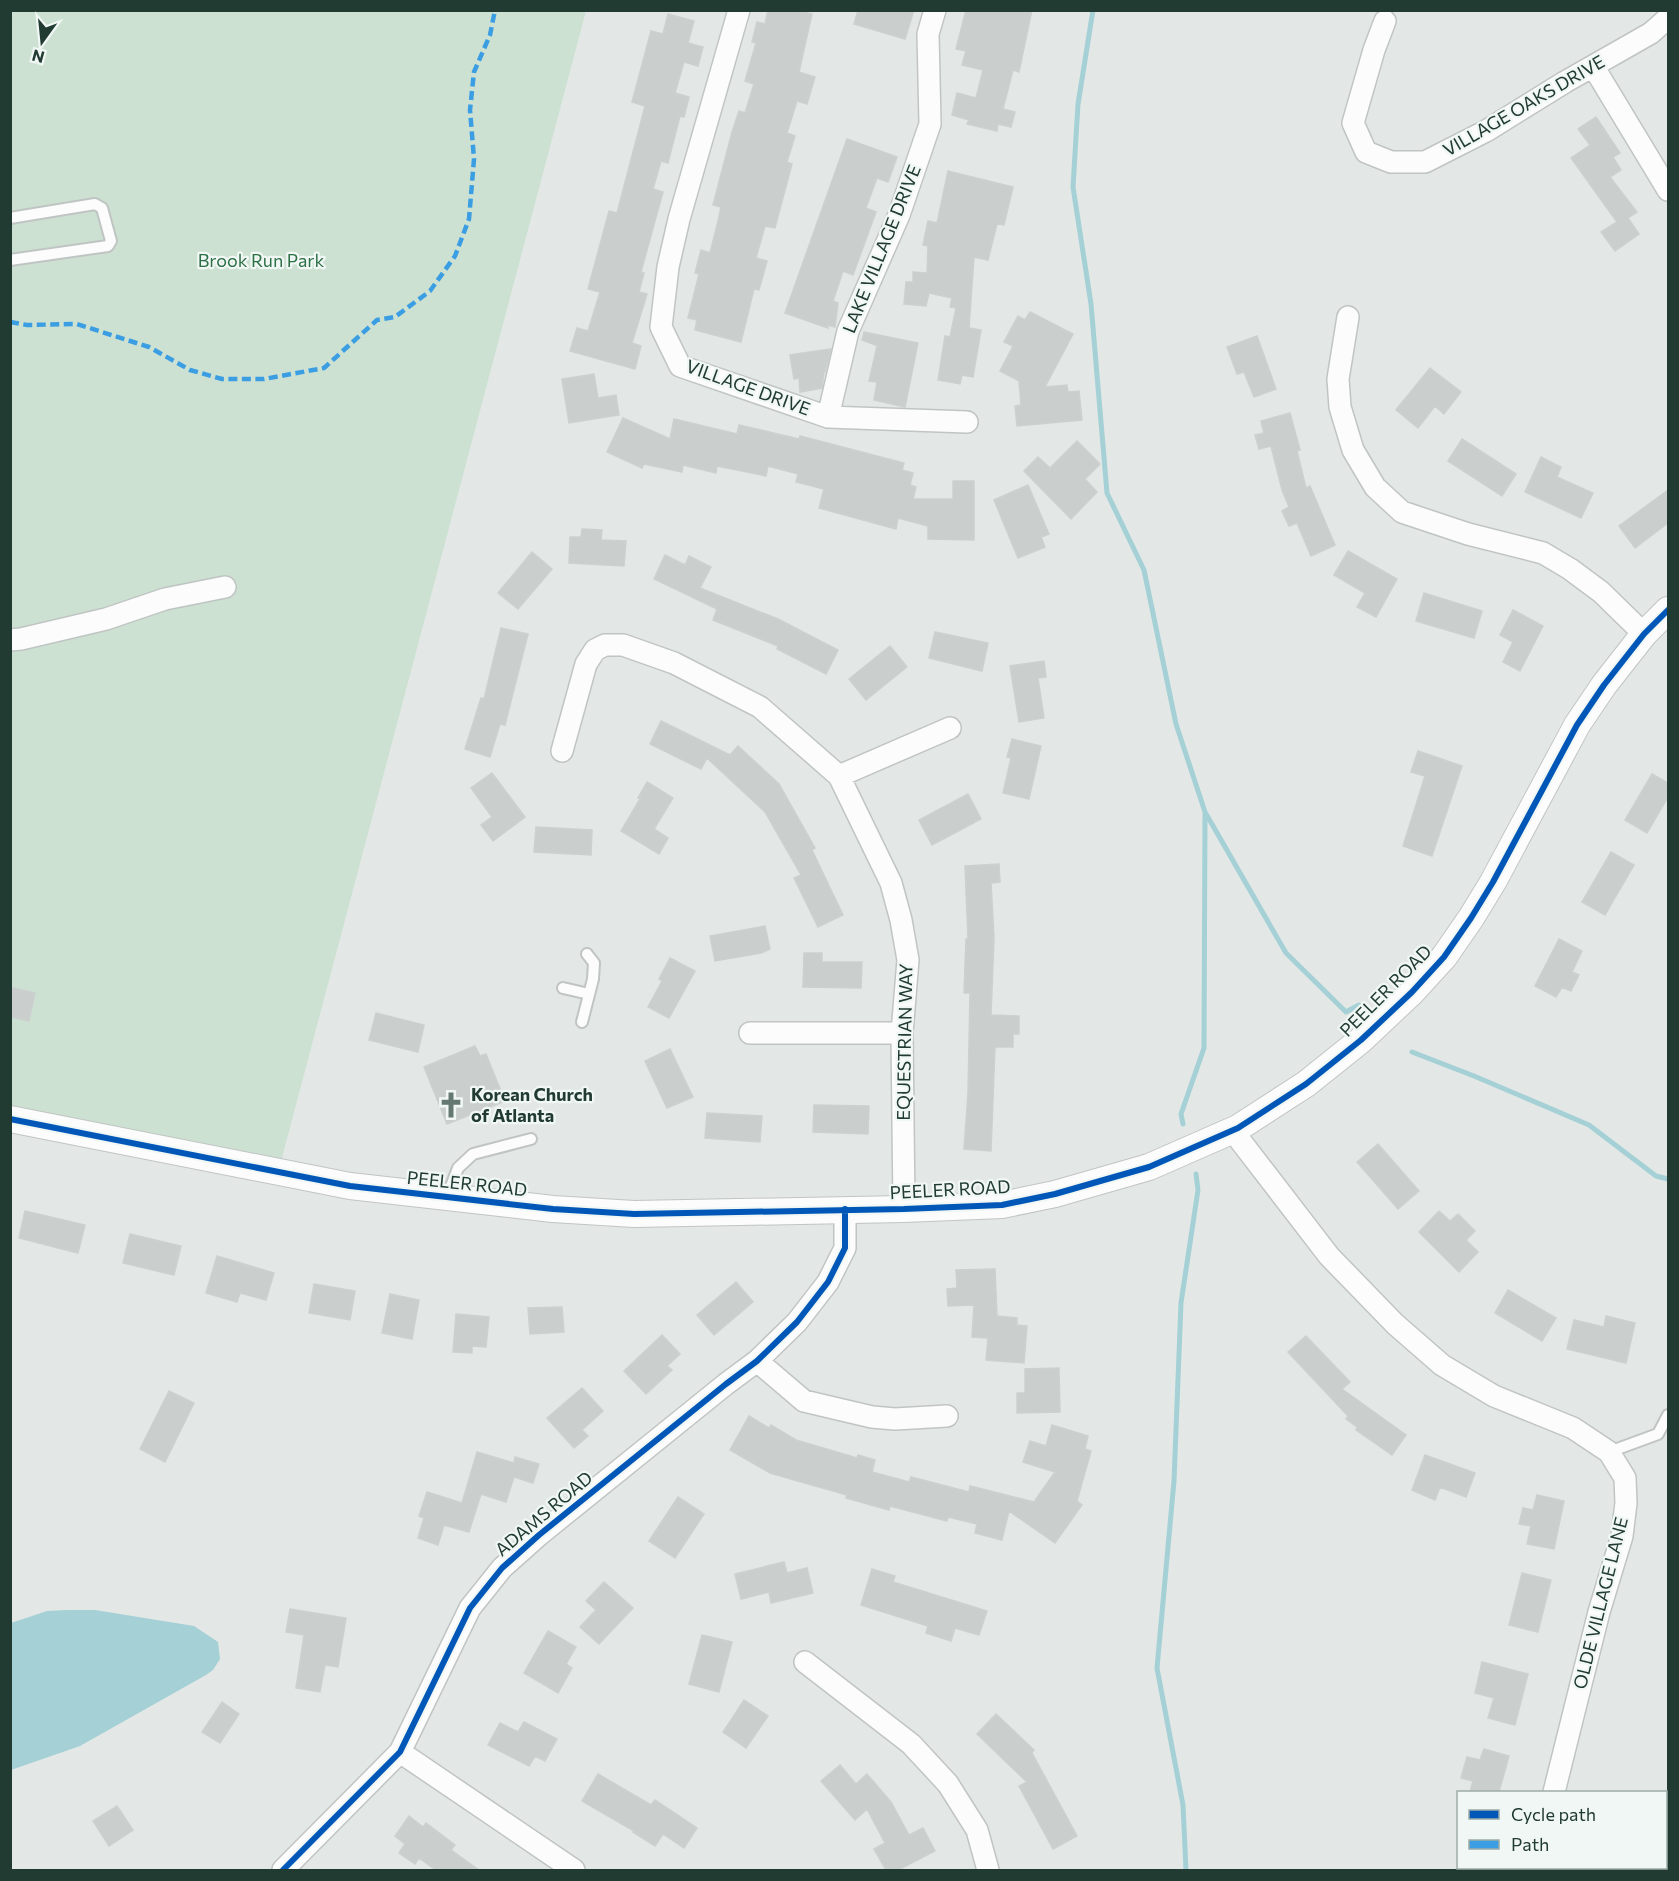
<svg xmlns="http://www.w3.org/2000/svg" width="1679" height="1881" font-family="Commissioner,sans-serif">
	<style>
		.green { fill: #cce1d2 }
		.water { fill: #a4d0d6 }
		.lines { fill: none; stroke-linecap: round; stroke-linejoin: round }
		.stream { stroke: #a4d0d6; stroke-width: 5 }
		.building { fill: #cacfcd; stroke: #ccd1cf; stroke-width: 1.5 }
		.service-casing { stroke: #c0c5c3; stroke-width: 14 }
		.minor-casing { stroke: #c0c5c3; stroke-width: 24 }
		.tertiary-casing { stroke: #c0c5c3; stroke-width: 28 }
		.service { stroke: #fbfcfb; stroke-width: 10 }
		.minor { stroke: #fbfcfb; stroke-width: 21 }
		.tertiary { stroke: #fbfcfb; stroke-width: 26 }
		.quiet { stroke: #3c9ee2; stroke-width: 4.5; stroke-dasharray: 9 4.5; stroke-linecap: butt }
		.cycleway-casing { stroke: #f0f7f4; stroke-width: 10 }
		.cycleway { stroke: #0057b8; stroke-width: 6 }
		.labels { text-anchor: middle; stroke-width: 4.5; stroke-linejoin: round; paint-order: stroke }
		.street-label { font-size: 18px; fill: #213b33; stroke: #f0f7f4 }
		.park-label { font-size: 18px; fill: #2d7046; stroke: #f0f7f4 }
		.poi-label { font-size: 18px; font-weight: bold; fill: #213b33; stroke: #f0f7f4; text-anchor: start }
	</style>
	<rect width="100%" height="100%" fill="#e3e8e6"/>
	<path class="green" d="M10,11H586L279,1169L11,1115Z"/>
	<path class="water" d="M67,1610H95L194,1626L218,1642L220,1659L213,1670L206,1675L80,1746L11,1770V1623L47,1611Z"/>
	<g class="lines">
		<path class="stream" d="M1093,10L1078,104L1073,187L1091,304L1107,493L1144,570L1176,724L1205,812L1286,953L1346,1012L1359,1005
			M1412,1052L1474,1076L1589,1125L1656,1176L1668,1179
			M1183,1124L1181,1114L1204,1048L1205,814
			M1186,1870L1183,1805L1157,1668L1174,1481L1181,1303L1198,1190L1196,1174"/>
	</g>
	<path class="building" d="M768,10H797L812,14L799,72L815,77L807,104L797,101L787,133L795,136L787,162L792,164L775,228L765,226L756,258L767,261L759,290L754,289L741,342L695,330L697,320L688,318L699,274L695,273L701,250L710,253L718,221L721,207L713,205L732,132L739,111L745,113L754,84L745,81L756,43L752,42L757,22L765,24Z
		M858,10H914L905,39L854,24Z
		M966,10H1032L1019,72L1013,70L1003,109L1015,112L1011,127L998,124L997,131L967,124L969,120L952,115L957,93L976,98L983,70L962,65L966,51L956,49Z
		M668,14L694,21L688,43L703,47L698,66L684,62L675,93L689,97L684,117L680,116L668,163L661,161L653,189L663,192L641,272L644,273L639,292L647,294L632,343L641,346L635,369L570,351L577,328L588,331L600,292L588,289L609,211L617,213L645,106L632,102L651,31L663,34Z
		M1596,117L1620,153L1613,157L1621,170L1610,177L1637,212L1628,218L1639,234L1615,251L1601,232L1617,222L1571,158L1590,145L1578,129Z
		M847,139L897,157L888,182L877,178L866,208L876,212L853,275L843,271L833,301L838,303L835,327L827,325L828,328L785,313Z
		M948,171L1013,187L1004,225L997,224L988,260L974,257L969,328L981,330L973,377L962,375L960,384L938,380L945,336L950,337L956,308L950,307L952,298L929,293L926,306L904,304L906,282H913V272L927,273L928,246L923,245L928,221L937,223Z
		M1030,312L1073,334L1045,387L1067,385L1068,392L1079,391L1082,420L1017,426L1015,406L1021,405L1019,381L1000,371L1013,346L1004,342L1018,316L1025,320Z
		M864,332L918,343L905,407L874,400L877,382L869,381L877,346L881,347L862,340Z
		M1257,336L1276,389L1254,397L1244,372L1237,374L1227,347Z
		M831,349L825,372H824L822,388L800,392L799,378L794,379L790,355Z
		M1430,368L1461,392L1444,414L1435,406L1418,428L1396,410Z
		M594,374L598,398L616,395L619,415L569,423L562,379Z
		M1290,413L1300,450L1297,451L1306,488L1310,486L1335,545L1311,556L1297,523L1289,526L1282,511L1289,507L1282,490L1271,446L1259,449L1255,435L1264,433L1261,421Z
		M623,418L670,439L674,419L737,434L739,425L799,439L800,436L904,463L902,470L913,473L910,485L916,487L913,499H953V481H974V540L928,539V526L898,518L896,529L819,508L824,489L796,482L798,474L768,466L766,476L717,466L716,473L683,465L682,472L644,464L642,468L607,452Z
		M1462,439L1516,474L1502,496L1448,461Z
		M1077,441L1100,464L1085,479L1097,492L1071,519L1024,471L1038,457L1050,468Z
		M1541,457L1561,467L1557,477L1593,493L1581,518L1525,492Z
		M1028,485L1049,534L1041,537L1045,547L1018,558L994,500Z
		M1668,490V523L1635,548L1619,526Z
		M582,529L602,530L601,540L626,541L624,566L569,563L570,537H581Z
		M1348,551L1397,579L1376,617L1357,607L1365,593L1334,575Z
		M532,552L552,569L518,609L498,593Z
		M665,555L685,565L689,556L711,567L700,588L778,619L838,650L826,674L777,649L778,646L713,620L717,609L654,579Z
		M1424,593L1482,611L1474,638L1416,621Z
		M1513,610L1543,626L1520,671L1503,662L1513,642L1500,635Z
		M501,628L528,634L505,725L500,724L490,757L465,749L481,698L484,699Z
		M935,632L988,643L982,671L929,658Z
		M890,646L907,667L866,700L849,679Z
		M1044,661L1046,677L1038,678L1044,718L1019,722L1010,666Z
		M661,721L730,755L738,746L779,784L815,848L812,850L843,915L818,927L794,878L801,875L765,812L707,758L701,769L650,744Z
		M1012,739L1041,746L1029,799L1003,793L1011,758L1007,757Z
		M1418,751L1462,766L1432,856L1403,846L1425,776L1411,772Z
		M492,773L525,817L493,841L481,825L492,817L471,788Z
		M1652,774L1668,783V797L1647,833L1625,820Z
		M647,782L673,798L654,829L668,838L659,854L621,831L640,799L638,798Z
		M968,794L981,819L932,845L919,820Z
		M536,827L592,830L591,855L534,852Z
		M1611,852L1634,865L1605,915L1582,902Z
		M999,864L1000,882L991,883L994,938L991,1015L1019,1016V1034H1013V1047H995L991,1151L964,1149L968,1093L970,993H964L966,939H968L965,866Z
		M765,926L770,949L761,953L715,961L710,936Z
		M1559,939L1582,951L1572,972L1579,975L1571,991L1562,987L1556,997L1535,986Z
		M804,953H822V962H862L861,988L803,987Z
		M670,958L695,971L669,1018L648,1007L662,981L659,979Z
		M10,987L35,993L29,1021L10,1017Z
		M376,1013L424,1025L418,1052L369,1040Z
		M475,1046L480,1056L486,1054L505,1101L447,1124L424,1067Z
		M670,1049L693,1097L667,1108L645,1061Z
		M814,1105L869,1106L868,1134L813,1132Z
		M707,1113L762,1116L760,1142L705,1138Z
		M1378,1144L1419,1191L1398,1209L1357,1162Z
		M25,1211L85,1225L78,1253L19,1238Z
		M1439,1211L1450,1221L1458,1214L1475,1231L1466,1240L1478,1252L1459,1272L1419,1232Z
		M130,1234L181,1246L174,1275L123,1263Z
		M217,1256L274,1273L266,1300L240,1293L237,1302L206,1293Z
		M995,1269L997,1316L1017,1318V1325L1027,1326L1024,1363L986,1360L988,1338L972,1337L974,1305L948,1306L947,1289L957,1288L956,1270Z
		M736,1282L753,1302L714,1335L697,1315Z
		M314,1284L355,1291L350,1320L309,1313Z
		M1508,1290L1556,1318L1542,1341L1495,1313Z
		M390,1294L419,1300L412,1339L382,1333Z
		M562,1307L564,1332L530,1334L528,1308Z
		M456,1314L489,1317L486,1347L472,1346V1353L453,1352Z
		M1606,1316L1635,1323L1626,1363L1567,1349L1574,1320L1604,1327Z
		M662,1335L680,1354L667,1366L672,1370L646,1394L624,1371Z
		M1306,1336L1350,1382L1342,1389L1406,1435L1392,1455L1356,1430L1357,1427L1346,1419L1348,1416L1288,1352Z
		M1059,1368L1060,1412L1017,1413V1393H1025V1369Z
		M582,1388L603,1411L582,1430L588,1436L574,1448L547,1418Z
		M169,1391L194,1403L165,1462L140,1449Z
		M749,1416L769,1428L771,1425L796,1440L857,1458L858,1455L875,1460L872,1472L909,1482L911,1477L969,1492L970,1486L1034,1502L1055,1472L1023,1462L1030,1441L1046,1446L1052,1425L1088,1436L1085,1449L1091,1451L1077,1501L1082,1505L1055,1543L1009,1511L1002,1540L975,1533L977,1524L948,1517L947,1521L890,1506L889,1510L846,1498L847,1495L770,1473L730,1450Z
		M477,1452L514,1463L515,1457L539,1464L533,1483L514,1477L506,1502L481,1494L469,1532L444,1525L438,1545L418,1538L424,1518L419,1516L427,1492L462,1503Z
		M1425,1455L1475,1473L1466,1497L1440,1487L1435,1500L1412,1490Z
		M1537,1495L1564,1501L1554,1549L1527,1544L1531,1526L1519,1524L1523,1508L1533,1510Z
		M678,1497L704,1514L675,1558L649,1541Z
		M784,1562L787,1573L807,1568L813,1593L771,1603L769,1592L741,1599L735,1574Z
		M872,1569L895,1576L893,1582L987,1611L979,1635L955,1628L951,1641L926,1633L928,1626L861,1605Z
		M1522,1573L1551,1580L1538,1632L1509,1625Z
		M604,1582L633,1608L599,1644L580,1627L596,1610L586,1601Z
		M290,1609L346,1618L338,1667L325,1665L320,1692L296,1688L304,1635L286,1632Z
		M548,1631L576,1647L566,1664L572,1668L558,1693L524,1673Z
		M702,1635L732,1642L719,1692L689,1684Z
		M1482,1662L1528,1674L1515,1725L1488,1718L1494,1698L1475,1693Z
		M744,1700L768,1716L746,1748L723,1732Z
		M222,1702L239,1714L220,1743L202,1732Z
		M996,1714L1034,1750L1032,1753L1077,1836L1053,1849L1019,1786L1027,1782L977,1734Z
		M524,1722L557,1739L545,1761L535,1756L529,1766L488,1745L500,1723L518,1732Z
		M1484,1749L1509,1756L1499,1792H1470L1473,1781L1461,1778L1467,1757L1480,1760Z
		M840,1765L856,1784L867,1774L891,1802L909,1835L923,1828L935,1851L898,1870H886L874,1849L885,1843L867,1809L855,1820L821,1781Z
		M598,1774L651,1805L655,1800L697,1828L684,1848L663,1834L655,1846L633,1832L634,1831L582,1801Z
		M117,1806L133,1830L109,1846L93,1821Z
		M409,1816L423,1827L426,1823L455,1845L451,1850L479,1870H436L419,1858L415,1864L399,1853L405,1844L395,1836Z"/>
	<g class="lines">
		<g class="service-casing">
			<path id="service" d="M10,218L95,204L102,208L111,241L108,246L10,260
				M563,988L589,994
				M582,1022L593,979L594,963L587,954
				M447,1197L458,1168L473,1154L531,1139
				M1609,1452L1658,1434L1668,1415"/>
		</g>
		<g class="minor-casing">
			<path id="minor" d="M739,10L679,219L668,267L661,327L680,366L828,417L967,422
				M1385,21L1374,50L1353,123L1366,152L1391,162H1425L1486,131L1565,82L1651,33L1668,18
				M1593,66L1668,190
				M1348,317L1338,379L1340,407L1353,450L1375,487L1402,512L1468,534L1543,553L1570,569L1601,592L1644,634
				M828,417L848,331L899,215L930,124L928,34L935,10
				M10,640L21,639L106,619L165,599L225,587
				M562,751L586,664L595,650L605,645H623L674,663L760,707L839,776L891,883L901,920L908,960L902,1033L904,1209
				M839,776L950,728
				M750,1033H902
				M1238,1128L1239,1139L1329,1256L1395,1324L1442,1365L1494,1396L1573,1428L1609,1452L1625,1478L1626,1503L1622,1536L1599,1612L1554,1792
				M757,1361L804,1401L872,1417L895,1419L947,1416
				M805,1662L911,1744L948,1784L977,1830L988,1870
				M400,1752L574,1870
				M283,1870L400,1752L470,1608L502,1568L539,1535L726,1384L757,1361L797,1322L828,1282L845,1248V1209
				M1534,1870L1535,1868"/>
		</g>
		<g class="tertiary-casing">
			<path id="tertiary" d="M10,1119L350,1186L553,1209L634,1214L904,1209L1002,1205L1055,1194L1149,1167L1238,1128L1306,1084L1361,1040L1412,992L1444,957L1471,918L1493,882L1577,725L1604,685L1644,634L1668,610"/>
		</g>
		<use href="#service" class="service"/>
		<use href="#minor" class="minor"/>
		<use href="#tertiary" class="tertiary"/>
		<path class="quiet" d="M10,322L27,325L77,324L149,347L190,370L222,379H264L324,368L377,320L395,317L430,291L455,256L469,219L474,159L470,110L474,72L490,35L495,10"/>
		<g class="cycleway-casing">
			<path id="cycleway" d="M10,1119L350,1186L553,1209L634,1214L904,1209L1002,1205L1055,1194L1149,1167L1238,1128L1306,1084L1361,1040L1412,992L1444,957L1471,918L1493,882L1577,725L1604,685L1644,634L1668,610
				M283,1870L400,1752L470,1608L502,1568L539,1535L726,1384L757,1361L797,1322L828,1282L845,1248V1209"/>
		</g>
		<use href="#cycleway" class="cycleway"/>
	</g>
	<defs>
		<g id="church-bare" transform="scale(2.07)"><path d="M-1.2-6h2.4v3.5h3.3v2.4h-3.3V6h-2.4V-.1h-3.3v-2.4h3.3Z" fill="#657872" stroke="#f0f7f4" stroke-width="2.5" paint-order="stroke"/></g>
	</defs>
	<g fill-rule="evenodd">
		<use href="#church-bare" x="451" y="1105"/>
	</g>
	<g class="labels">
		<g class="street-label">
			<text transform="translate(1524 106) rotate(-30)" y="6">VILLAGE OAKS DRIVE</text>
			<text transform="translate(882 249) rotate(-68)" y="6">LAKE VILLAGE DRIVE</text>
			<text transform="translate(748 388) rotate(20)" y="6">VILLAGE DRIVE</text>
			<text transform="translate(1386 991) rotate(-45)" y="6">PEELER ROAD</text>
			<text transform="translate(905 1042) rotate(-89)" y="6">EQUESTRIAN WAY</text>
			<text transform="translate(467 1184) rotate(6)" y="6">PEELER ROAD</text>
			<text transform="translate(950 1190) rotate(-3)" y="6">PEELER ROAD</text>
			<text transform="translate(544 1514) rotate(-40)" y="6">ADAMS ROAD</text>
			<text transform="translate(1601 1603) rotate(-76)" y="6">OLDE VILLAGE LANE</text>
		</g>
		<g class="park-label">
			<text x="261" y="267">Brook Run Park</text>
		</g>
		<g class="poi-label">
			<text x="471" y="1101">Korean Church<tspan x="471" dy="21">of Atlanta</tspan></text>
		</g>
	</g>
	<rect width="1679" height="1881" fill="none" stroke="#213b33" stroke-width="24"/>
	<rect x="1457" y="1791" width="210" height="78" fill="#f0f7f4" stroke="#9daca7" stroke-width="1.5"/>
	<rect x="1469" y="1810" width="30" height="9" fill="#0057b8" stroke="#9daca7" stroke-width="1.5"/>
	<text x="1511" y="1821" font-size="18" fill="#213b33">Cycle path</text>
	<rect x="1469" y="1840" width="30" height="9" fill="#3c9ee2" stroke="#9daca7" stroke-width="1.5"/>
	<text x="1511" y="1851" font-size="18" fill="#213b33">Path</text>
	<g transform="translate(42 42) rotate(195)" stroke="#f0f7f4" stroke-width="4.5" paint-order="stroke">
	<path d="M0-4.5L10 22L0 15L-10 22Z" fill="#213b33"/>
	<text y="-9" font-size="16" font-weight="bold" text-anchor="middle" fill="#213b33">N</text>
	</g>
</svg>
